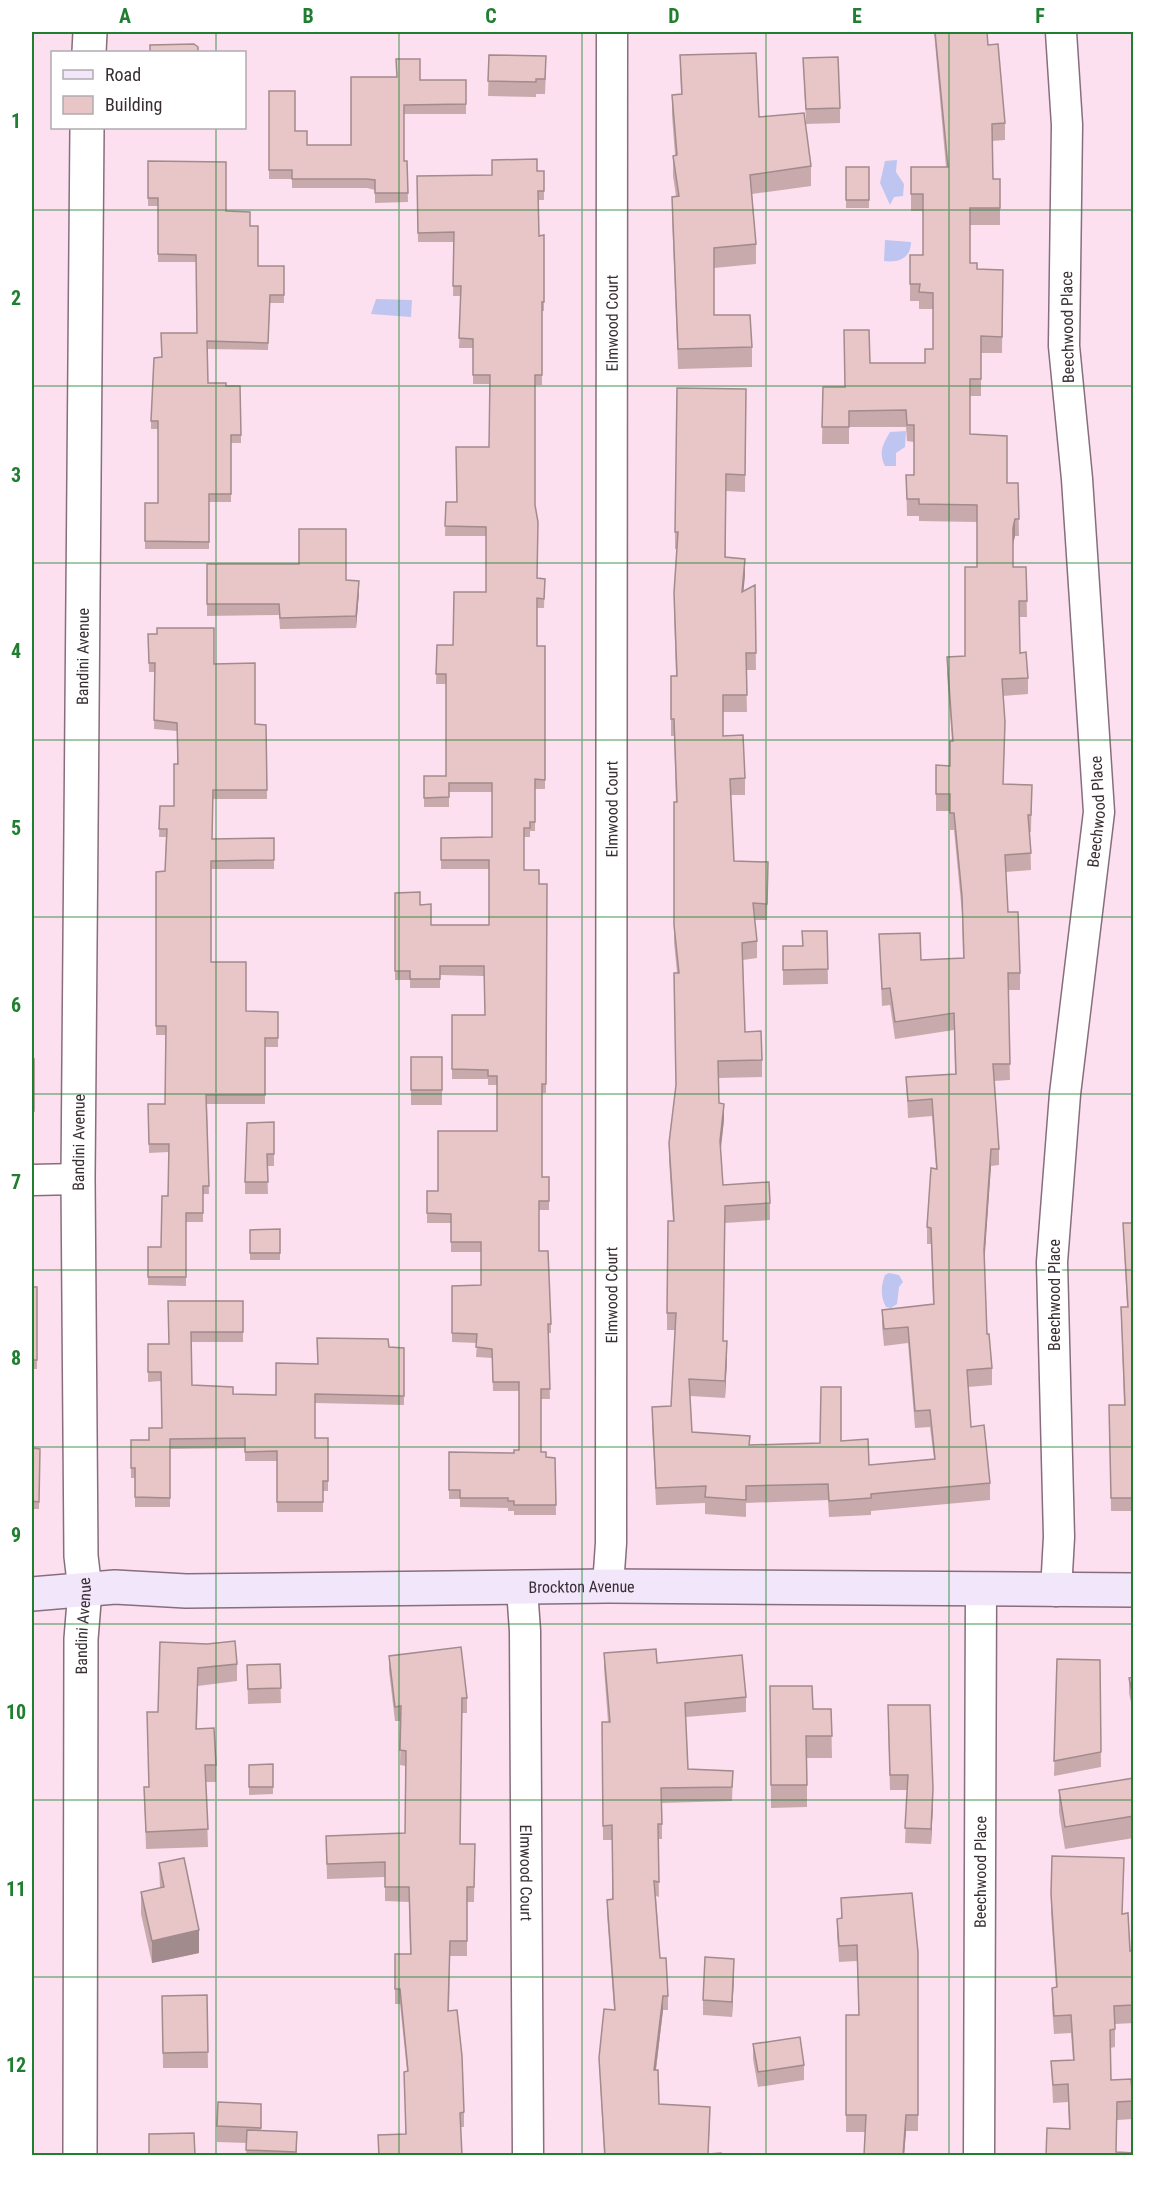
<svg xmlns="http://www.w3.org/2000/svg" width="1165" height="2187" font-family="'Roboto Condensed',sans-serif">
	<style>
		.water { fill: #bec5f0 }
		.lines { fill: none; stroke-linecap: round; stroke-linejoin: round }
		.minor-casing { stroke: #876e7c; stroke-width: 33 }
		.tertiary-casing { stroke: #876e7c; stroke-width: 36 }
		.secondary-casing { stroke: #876e7c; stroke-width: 36 }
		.minor { stroke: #fff; stroke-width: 30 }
		.tertiary { stroke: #fff; stroke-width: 33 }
		.secondary { stroke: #f1e6fa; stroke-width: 33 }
		.wall { fill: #c8aaac }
		.shaded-wall { fill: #a28b8c }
		.building { fill: #e8c6c8; stroke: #a28b8c; stroke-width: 1.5 }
		.grid { fill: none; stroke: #1f7e30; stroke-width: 1.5; stroke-opacity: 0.55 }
		.labels { text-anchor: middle; stroke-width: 5; stroke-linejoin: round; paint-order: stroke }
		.street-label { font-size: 16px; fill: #392e34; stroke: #fff }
		.neatline { fill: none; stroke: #1f7e30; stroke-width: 2 }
		.grid-label { font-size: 20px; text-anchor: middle; font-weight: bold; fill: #1f7e30 }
	</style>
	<rect width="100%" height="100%" fill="#fde0f0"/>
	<path class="water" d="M897,160L896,172L904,184L903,196L894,197L890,205L880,183L885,161Z
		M885,240L911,242C911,258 899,263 884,261Z
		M376,299L412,300L411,317L371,314Z
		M906,431L905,447L896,453V466H885C878,453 883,444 890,432Z
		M889,1273L899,1275L903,1282L899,1287L897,1304L891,1308L886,1307C880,1296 881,1286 885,1275Z"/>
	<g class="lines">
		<g class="minor-casing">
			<g id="minor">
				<path d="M32,1180L78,1179"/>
				<path id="s1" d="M608,1586L611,1543L612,32"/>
				<path id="s2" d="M522,1589L525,1631L528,2156"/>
				<path id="s3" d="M1056,1591L1059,1537L1052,1262L1065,1094L1099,812L1077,479L1064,346L1067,125L1061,32"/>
				<path id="s4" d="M979,2156L981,1588"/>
			</g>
		</g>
		<g class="tertiary-casing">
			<g id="tertiary">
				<path d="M89,52L90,32"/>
				<path id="s5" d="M80,2156L81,1639L85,1590L81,1556L78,1179L87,128"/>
			</g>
		</g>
		<g class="secondary-casing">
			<g id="secondary">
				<path id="s6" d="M32,1594L115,1587L186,1591L608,1586L1134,1590"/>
			</g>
		</g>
		<use href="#minor" class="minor"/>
		<use href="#tertiary" class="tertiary"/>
		<use href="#secondary" class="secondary"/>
	</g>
	<path class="wall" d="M934,32H987L988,45L1005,123V140L992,141L993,179H1000V225H970V263L977,269L1003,270L1002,353H981V396H970V434L1007,483H1018L1019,536H1015L1013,544V567H1026L1027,617H1019L1020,653L1028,678V694L1003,696L1005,739L1003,784L1032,785L1031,832H1030L1031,870L1006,872L1008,912L1020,973V990H1008L1010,1080L994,1081L999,1149V1165L991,1166L984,1261L987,1334L992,1368V1385L968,1387L971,1427L990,1483V1500L871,1511V1515L829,1517L828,1500L746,1503V1517L705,1514V1503L656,1505L652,1423V1407L671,1406L675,1330H667V1313L673,1221L669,1160V1143L676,1087L677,973L674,942L676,802L674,736H671V719L676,676L674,610V593L677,549H675V532L746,389L745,492L726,491V557L745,575L743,591L755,585L756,670H746L747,712H723V736L745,778V795H731L734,861L768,862L767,920H754L757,941V958L743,960L745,1032L762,1060V1077L719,1078V1103L724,1120L720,1151L723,1185L770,1203V1220L725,1223L723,1341L727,1358L725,1398L690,1396L692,1432L750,1445L820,1443L841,1441L869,1465L934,1459L930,1427L915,1428L908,1343L884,1346L882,1326V1310L933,1304L931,1244H927V1227L936,1169L932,1116L908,1118L906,1077L955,1074L954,1030L895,1039L890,1005L882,1006L879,934L921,960L963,958L962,913L954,830H950V811H936V765L950,766L952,741L947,674V657L965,656L977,567V522L919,521V516H907L906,475H914V442L907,441L906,427H849V444H822L823,387H845L870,363H925L933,349V309H919V301H910V255H923V211H911V167H946Z
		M489,55L546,71L545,94H536V97L488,96Z
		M680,55L759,117L811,166V186L752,194L756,244V264L714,268V315L752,347V367L678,369L672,216V197L676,196L673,176V156L675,155L672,115V95L681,94Z
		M803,58L840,108V123L806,124Z
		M396,77L420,80H466V114H404V161H407L408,202L375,203V190L367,188H292V179H269V91L295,131L307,145H351Z
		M148,161L250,226L258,266H284V303H270L268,350L208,349V383L226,386L241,435V443H231V502H209V549H145V503H158V429H151V421L161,357L197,333L196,262H158V206H148Z
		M846,167H869V208H846Z
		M537,171H544V200H538L539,236L544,235V311H542V385H535V505L537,578L545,579L544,608H537V646H545V789H535V831H530V837H524V870L539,884H547L546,1093H542V1177H549V1210H539V1251L551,1324V1333H548L550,1399H541V1452L546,1457L555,1458L556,1515H514V1511H508V1508L460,1507V1499H449V1452L514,1453L519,1450V1391H493L492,1358L476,1357L477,1343L452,1342V1286L481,1285V1252H451V1223H427V1191H438L497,1131V1085H488V1079H452V1015H485L484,976L440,975V988H410V980H395V893L420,905L431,925H489V869H441V838L492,837V792H449V807H424V776H446V684H436L437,645H453L486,592V536H445L446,502H457L489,447L490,384H473V348H459L461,296H453L454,242H418L417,176L492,175Z
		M207,564L346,580L359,593L356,628L280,629L279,615L207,616Z
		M148,634L214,664L255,724L266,725L267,799H213L212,839L274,838V869H211V962L246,1011L278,1012V1047H265V1104H207L209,1194H203V1222H186V1286L148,1285V1247H161L168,1196L169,1152L149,1153L148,1104H165L166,1035H156V872L165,871L166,837H159L160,806H174L177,764V731L154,729L155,672H149Z
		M827,931L828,984L783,985V946H802Z
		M411,1057H442V1105H411Z
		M32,1059H34V1121H32Z
		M274,1122V1166H267L268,1194H245V1182Z
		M1123,1223H1134V1511H1111L1109,1405H1124L1121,1307H1127Z
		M280,1229V1260H250V1230Z
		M32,1287H37V1369H32Z
		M243,1301V1342H191L192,1385L233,1394L276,1395L318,1364L389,1347L404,1348V1405L315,1403V1438H328V1491H323V1512H277V1461H245V1448L170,1449V1507H135V1478H131V1440H149L162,1428L161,1381L148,1382V1344H169Z
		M32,1448L40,1449L39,1509H32Z
		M160,1642L237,1664V1681L198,1686L197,1729L216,1765V1782H206L208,1847L146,1849L144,1787H149L147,1712H158Z
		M604,1653L657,1663L746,1697V1712L686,1717L688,1769L733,1771L732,1801L662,1803V1839H658L659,1897L656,1896L660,1958L668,1996V2010H663L656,2070L659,2104L710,2122L708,2154L721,2156H604L599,2058L614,2010L607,1914V1900L612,1899V1840H603L602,1722H608L604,1668Z
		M389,1656L467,1698V1713H462L460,1844H475L474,1902H467V1956H450L449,2011L464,2112V2127H460L462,2156H378V2135L405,2134L407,2071L400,2004H395V1989L410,1954L409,1902L385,1901V1877L327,1879L326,1836L405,1833L406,1766L400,1765L401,1721H395L389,1671Z
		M1057,1659L1100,1660L1101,1767L1054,1776Z
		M280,1664L281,1703L248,1704L247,1665Z
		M1134,1677V1716L1129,1693V1678Z
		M770,1686L813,1709H831L832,1758H807V1807L771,1808Z
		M888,1721L933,1804L931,1844L905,1843L907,1790H890Z
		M249,1765L273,1787V1794L249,1795Z
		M1134,1778V1838L1065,1849L1059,1812V1790Z
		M1052,1856L1123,1914L1130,1951H1134V2023L1115,2024V2047L1110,2048L1111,2080L1133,2101V2119L1117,2120L1046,2156L1069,2129L1068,2102L1053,2103L1051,2061L1073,2060L1071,2033L1054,2034L1052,2006V1988H1056L1051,1912Z
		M159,1863L199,1953L152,1963L141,1914V1892L160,1888Z
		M841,1898L918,1952V2131H906L904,2156H864L865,2132H846V2015H859L857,1961L839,1962L837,1935V1919H841Z
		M734,1974L732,2017L703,2015V2000Z
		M207,1995L208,2068H163L162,1996Z
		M753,2044L804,2065V2080L758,2087L753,2059Z
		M261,2104V2131L297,2132V2156H246L247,2143L217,2142V2126Z"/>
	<path class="shaded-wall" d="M1015,519V536L1013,544V528Z
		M745,559V575L742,608V592Z
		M359,581V593L356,628V616Z
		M724,1104V1120L720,1157V1141Z
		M991,1149V1166L984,1267V1250Z
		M727,1341V1358L725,1398V1381Z
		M933,1789V1804L931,1844V1829Z
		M199,1930V1953L152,1963V1941Z
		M734,1959V1974L732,2017V2002Z
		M663,1996V2010L654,2084V2070Z
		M906,2115V2131L904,2156H903Z"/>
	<path class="building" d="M935,32H987L988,45L998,44L1005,123L992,124L993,179H1000V208H970V263H977V269L1003,270L1002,337L981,336V379H970V434L1007,436V483H1018L1019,519H1015L1013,528V567H1026L1027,601H1019L1020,653L1026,652L1028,678L1002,679L1005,722L1003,784L1032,785L1031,815H1028L1031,853L1005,855L1008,912H1018L1020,973H1008L1010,1064H993L999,1149H991L984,1250L987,1334H989L992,1368L967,1370L971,1427L984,1425L990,1483L871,1494V1498L829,1501L828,1484L746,1486V1500L705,1497L706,1486L656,1488L652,1407L671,1406L676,1313H667L668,1221H674L669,1143L676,1085L674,973H679L674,925V802H677L674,719H671V676H677L674,593L678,532H675L677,388L746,389L745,475L726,474L725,557L745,559L742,592L755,585L756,653H746L747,695H723V736L743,735L745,778L730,779L734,861L768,862L767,904L753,903L757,941L742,943L745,1032L761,1031L762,1060L718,1061L719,1103L724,1104L720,1141L723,1185L769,1182L770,1203L725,1206L723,1341H727L725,1381L689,1379L692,1432L750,1436L749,1445L820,1443L821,1387H841V1441L868,1439L869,1465L935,1459L930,1410L915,1411L908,1327L884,1329L882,1310L934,1304L931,1228L927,1227L931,1168L937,1169L932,1099L908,1101L906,1077L956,1074L954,1013L895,1022L890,988L882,989L879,934L920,933L921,960L964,958L962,896L954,813H950V794H936V765L950,766V741H953L947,657L965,656V567H977V505L919,504V499H907L906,475H914V425H907L906,410L849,411V427H822L823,387H845L844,330H869L870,363H925V349H933V293L919,292L920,284H910V255H923V194H911V167H948Z
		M194,44L198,47V52H150V45Z
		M756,53L759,117L804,113L811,166L750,175L756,244L714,248V315H750L752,347L678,349L672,197L679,196L673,156L677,155L672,95L682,94L680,55Z
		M489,55L546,56L545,79H536V82L488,81Z
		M838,57L840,108L806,109L803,58Z
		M396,59H420V80H466V104L404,105V161H407L408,193H375V180L367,179H292V170H269V91H295V131H307V145H351V77H397Z
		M537,159V171H544V191H538L539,236L544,235V302H542V375H535V505L538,522L537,578L545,579L544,599L537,598V646H545V780L535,779V822H530V828H524V870H539V884H547L546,1084H542V1177H549V1201H539V1251H548L551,1324H548L550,1389H541V1452H546V1457L555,1458L556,1505H514V1501H508V1498H460V1490H449V1452L514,1453V1450H519V1382H493L492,1349L476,1347L477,1334L452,1333V1286L481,1285V1242H451V1214L427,1213V1191H438V1131H497V1076H488V1070L452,1069V1015H485L484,966H440V979H410V971H395V893L420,892V905L431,904V925H489V860H441V838L492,837V783H449V797L424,798V776H446V674H436L437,645H453L454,592H486V527L445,526L446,502H457L456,447H489L490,375H473V339L459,338L461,286H453L454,232L418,233L417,176L492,175V160Z
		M148,161L226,162V211L250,212V226H258V266H284V295H270L268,343L207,341L208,383H226V386H240L241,435H231V494H209V542L145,541V503H158V421H151L154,358L162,357L161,333H197L196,255L158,254V198H148Z
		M846,167H869V200H846Z
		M299,529H346V580L359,581L356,616L280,618L279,604H207V564H299Z
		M157,628H214V664L255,663V724L266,725L267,790H213L212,839L274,838V860L211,861V962H246V1011L278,1012V1038H265V1095H206L209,1186H203V1213H186V1277H148V1247H161L162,1196H168L169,1144H149L148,1104H165L166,1026H156V872L165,871L167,829H159L160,806H174V764H178L177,723L154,720L155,663H149L148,634H157Z
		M802,931H827L828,969L783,970V946H803Z
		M411,1057H442V1090H411Z
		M32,1059H34V1111H32Z
		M274,1122V1154H267L268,1182H245L247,1123Z
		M1123,1223H1134V1498H1111L1109,1405H1125L1121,1307H1128Z
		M280,1229V1253H250V1230Z
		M32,1287H37V1360H32Z
		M168,1301H243V1332H191L192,1385L233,1387V1394L276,1395V1363L318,1364L317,1338L388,1339L389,1347L404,1348V1396L315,1394V1438H328V1481H323V1502H277V1451L245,1452V1438L170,1439V1498L135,1497V1468H131V1440H149V1428H162L161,1372H148V1344H169Z
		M32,1448L40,1449L39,1502L32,1501Z
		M235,1641L237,1664L198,1668L196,1729L214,1728L216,1765H205L208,1829L146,1832L144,1787H149L147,1712H158L160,1642L207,1644Z
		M461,1647L467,1698H462L460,1844H475L474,1887H467V1941H450L448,2011L457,2010L462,2056L464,2112L460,2113L462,2156H379L378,2135L406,2134L404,2072L408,2071L400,1989H395V1954H411L409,1887H385V1862L327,1864L326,1836L405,1833L406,1751L400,1750L401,1706L395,1707L389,1656Z
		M656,1649L657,1663L742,1655L746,1697L685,1703L688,1769L733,1771L732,1787L661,1788L662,1824H658L659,1882L654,1881L660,1958H666L668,1996H663L654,2070H658L659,2104L710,2107L708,2154L721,2153V2156H605L599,2058L604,2009L615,2010L607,1900L613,1899L612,1825L603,1826L602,1722H610L604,1653Z
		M1057,1659L1100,1660L1101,1752L1054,1761Z
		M280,1664L281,1688L248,1689L247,1665Z
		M1134,1677V1701L1129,1678Z
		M770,1686H812L813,1709H831L832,1736H806L807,1785H771Z
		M888,1705H930L933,1789L931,1829L905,1828L908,1775H890Z
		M273,1764V1787H249V1765Z
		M1134,1778V1816L1065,1827L1059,1790Z
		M1052,1856L1124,1858L1122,1914L1128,1913L1130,1951H1134V2005L1114,2006L1115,2029L1110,2030L1111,2080L1131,2079L1133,2101L1117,2102L1116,2152L1134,2153V2156H1046L1047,2128L1070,2129L1068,2084L1053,2085L1051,2061L1074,2060L1071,2015L1054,2016L1052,1988L1057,1987L1051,1894Z
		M184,1858L199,1930L152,1941L141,1892L164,1887L159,1863Z
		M912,1893L918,1952V2115H906L903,2156H864L866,2115H846V2015H859L857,1945L839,1946L837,1919L842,1918L841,1898Z
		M705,1957L734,1959L732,2002L703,2000Z
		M207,1995L208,2052L163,2053L162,1996Z
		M800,2037L804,2065L758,2072L753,2044Z
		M218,2102L261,2104V2128L217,2126Z
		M247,2130L297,2132L296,2152L246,2150Z
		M194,2133L195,2156H149V2134Z"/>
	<path class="grid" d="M216,32V52M399,32V2156M582,32V2156M766,32V2156M949,32V2156M216,128V2156M32,210H1134M32,386H1134M32,563H1134M32,740H1134M32,917H1134M32,1094H1134M32,1270H1134M32,1447H1134M32,1624H1134M32,1800H1134M32,1977H1134"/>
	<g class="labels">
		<g class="street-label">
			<text dy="6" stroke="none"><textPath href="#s1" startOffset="1263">Elmwood Court</textPath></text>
			<text transform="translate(1067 327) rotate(-91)" y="6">Beechwood Place</text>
			<text dy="6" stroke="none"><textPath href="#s5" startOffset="1500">Bandini Avenue</textPath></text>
			<text dy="6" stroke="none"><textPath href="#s1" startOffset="777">Elmwood Court</textPath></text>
			<text dy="6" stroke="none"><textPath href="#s3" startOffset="782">Beechwood Place</textPath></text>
			<text dy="6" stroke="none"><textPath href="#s5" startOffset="1014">Bandini Avenue</textPath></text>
			<text dy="6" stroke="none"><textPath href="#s1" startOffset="291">Elmwood Court</textPath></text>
			<text transform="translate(1054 1295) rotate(-90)" y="6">Beechwood Place</text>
			<text dy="6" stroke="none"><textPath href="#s6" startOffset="550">Brockton Avenue</textPath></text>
			<text dy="6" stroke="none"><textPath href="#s5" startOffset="530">Bandini Avenue</textPath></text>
			<text dy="6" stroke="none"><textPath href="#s2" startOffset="284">Elmwood Court</textPath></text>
			<text dy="6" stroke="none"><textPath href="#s4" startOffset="284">Beechwood Place</textPath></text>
		</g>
	</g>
	<rect width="1165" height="2187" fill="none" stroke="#ffffff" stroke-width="66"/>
	<rect x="51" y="51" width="195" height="78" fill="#ffffff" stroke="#b0abae" stroke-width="1.5"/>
	<rect x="63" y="70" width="30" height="9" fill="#f1e6fa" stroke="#b0abae" stroke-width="1.5"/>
	<text x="105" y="81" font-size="18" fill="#392e34">Road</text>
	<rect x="63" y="96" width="30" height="18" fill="#e8c6c8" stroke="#b0abae" stroke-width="1.5"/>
	<text x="105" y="111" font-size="18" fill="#392e34">Building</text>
	<rect x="33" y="33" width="1099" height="2121" class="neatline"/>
	<g class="grid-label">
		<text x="125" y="23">A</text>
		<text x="308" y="23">B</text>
		<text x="491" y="23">C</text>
		<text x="674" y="23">D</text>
		<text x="857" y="23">E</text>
		<text x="1040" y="23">F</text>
		<text x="16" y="128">1</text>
		<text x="16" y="305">2</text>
		<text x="16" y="482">3</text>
		<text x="16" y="658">4</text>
		<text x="16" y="835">5</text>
		<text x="16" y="1012">6</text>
		<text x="16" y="1189">7</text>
		<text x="16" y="1365">8</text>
		<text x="16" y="1542">9</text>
		<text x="16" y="1719">10</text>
		<text x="16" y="1896">11</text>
		<text x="16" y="2072">12</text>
	</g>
</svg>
